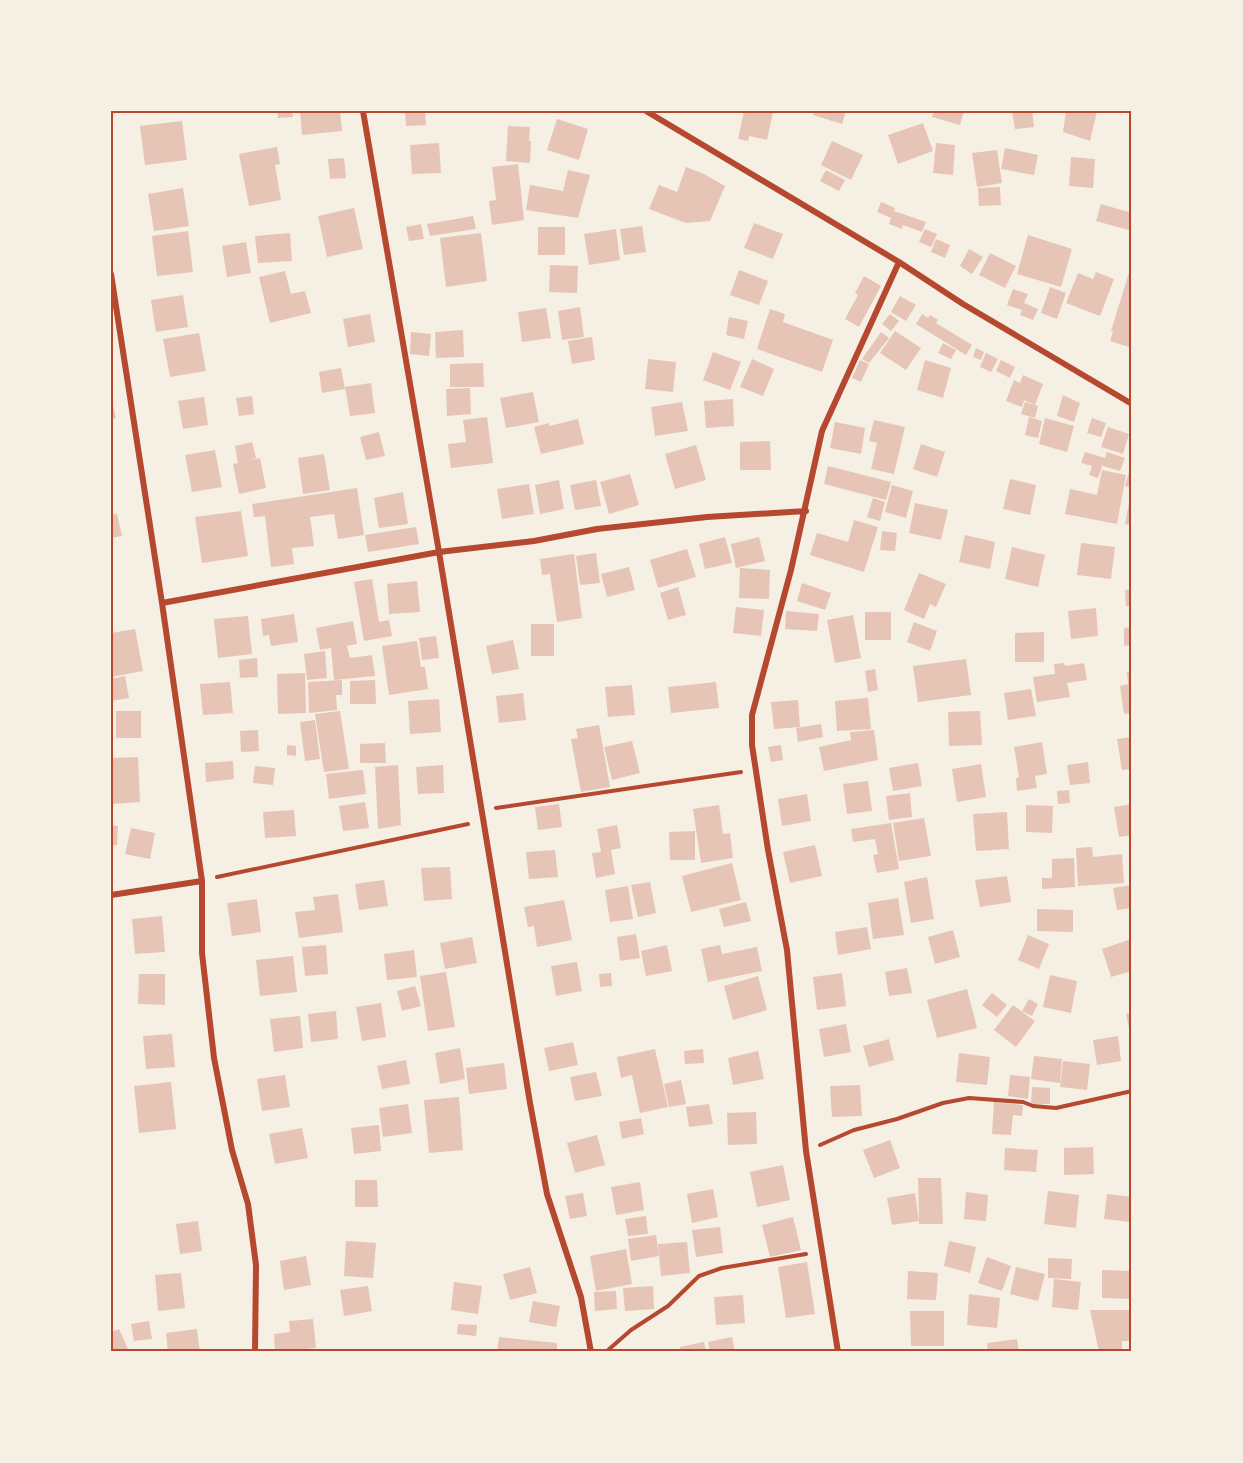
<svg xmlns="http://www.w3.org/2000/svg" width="1243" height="1463" font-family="Georgia,serif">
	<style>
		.building { fill: #e6c5b7 }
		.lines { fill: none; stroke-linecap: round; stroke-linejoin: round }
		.path { stroke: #b5482f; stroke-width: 4 }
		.minor { stroke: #b5482f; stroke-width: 6 }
		.neatline { fill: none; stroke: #b5482f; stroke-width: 2 }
	</style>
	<rect width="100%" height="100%" fill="#f6efe4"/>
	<path class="building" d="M277,111H292L293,117L278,118Z
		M300,111H340L342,131L302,135Z
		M405,111H425L426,125L406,126Z
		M744,111L773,112L767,140L749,136L748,141L738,139Z
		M815,111H846L842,124L813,115Z
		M934,111H964L960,125L932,117Z
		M1012,111H1032L1034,127L1015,129Z
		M1066,111H1097L1090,141L1063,132Z
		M557,119L588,129L579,160L547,150Z
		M182,121L187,160L145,165L140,126Z
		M923,123L933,151L898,164L888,135Z
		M508,126L530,127L529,141H531L530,163L506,161Z
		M832,141L863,155L851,180L821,165Z
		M439,143L441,173L412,174L410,145Z
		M936,143L955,145L953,175L933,173Z
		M277,147L280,164L275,165L281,200L249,206L239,154Z
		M1005,148L1038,155L1034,175L1001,169Z
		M997,150L1002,183L977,187L972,153Z
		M1071,157L1095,159L1093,188L1069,186Z
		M344,158L346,178L330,179L328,159Z
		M518,164L524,220L492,225L489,201L496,200L492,167Z
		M686,167L704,174L725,186L710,221L686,223L649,209L659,185L677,192Z
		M568,170L590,175L578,218L526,210L530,185L563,191Z
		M826,170L845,180L839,191L820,181Z
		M1000,187L1001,205L979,206L978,188Z
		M183,188L189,226L154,231L148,194Z
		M881,202L895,208L894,211L926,222L922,232L903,225L902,229L889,224L891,218L877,212Z
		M1101,204L1132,213V231L1096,221Z
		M354,208L363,249L327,257L318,216Z
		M473,216L476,229L430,236L427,224Z
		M754,223L783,234L773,259L744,248Z
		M421,224L424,239L409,241L406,227Z
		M642,226L646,252L624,255L620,229Z
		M538,227H565V255H538Z
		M616,229L620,260L589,265L584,234Z
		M925,229L937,234L931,247L919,242Z
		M188,231L193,272L157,276L152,236Z
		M290,233L292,261L258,263L255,236Z
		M481,233L487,281L446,287L440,238Z
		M1028,235L1072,249L1061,287L1017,274Z
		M936,239L950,245L945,258L931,252Z
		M246,242L251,273L227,277L222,246Z
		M969,249L983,257L972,274L960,266Z
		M990,253L1016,266L1005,288L979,275Z
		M550,265L578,266L577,293L549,292Z
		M1131,266H1132V348L1110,341L1113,332L1111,331Z
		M739,270L768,281L759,305L730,295Z
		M285,271L291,294L305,291L311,313L270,323L259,277Z
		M1096,272L1114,279L1100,316L1066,303L1078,273L1093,279Z
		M864,276L881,286L859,327L845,319L858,295L855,293Z
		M1050,287L1066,293L1057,319L1041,313Z
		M1013,289L1028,294L1024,303L1038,309L1033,320L1020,315L1022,310L1007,305Z
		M183,295L188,327L156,332L151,300Z
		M900,296L916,305L906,321L891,312Z
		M580,307L584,337L562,340L558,311Z
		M546,308L551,338L522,342L518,312Z
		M770,309L785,314L783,322L833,340L822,372L757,349Z
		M370,314L375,342L348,347L343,319Z
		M890,314L899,321L891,331L882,324Z
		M922,314L928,318L930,315L938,320L936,323L972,345L966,355L916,324Z
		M729,317L748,321L744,339L726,335Z
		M463,330L464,357L436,358L435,332Z
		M895,331L921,348L906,370L880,353Z
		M411,332L431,334L429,356L410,354Z
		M881,332L889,338L869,363L862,359Z
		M199,333L206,371L170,377L163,339Z
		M592,337L595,360L572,364L568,341Z
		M943,343L956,350L951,359L938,353Z
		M976,348L984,352L981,360L973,357Z
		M713,352L741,362L730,390L703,380Z
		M986,353L998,359L991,372L980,367Z
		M648,359L676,362L673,392L645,389Z
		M752,359L774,369L763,396L740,387Z
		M860,360L869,364L861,382L852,378Z
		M925,360L951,368L943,398L917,390Z
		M1001,360L1015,367L1010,378L996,371Z
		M483,363L484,387H450V364Z
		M341,368L345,389L322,393L319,372Z
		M1023,375L1043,384L1035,405L1024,400L1022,407L1006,401L1014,380L1020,383Z
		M371,383L375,413L350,416L345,387Z
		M470,388L471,414L447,416L446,389Z
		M533,392L539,422L506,428L500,398Z
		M1063,395L1080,403L1074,422L1057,416Z
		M252,396L254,414L239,416L236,398Z
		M204,397L208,425L183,429L178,401Z
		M111,398L116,418L111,419Z
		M733,399L734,426L706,428L704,401Z
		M682,402L688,431L655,436L651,407Z
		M1025,402L1038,406L1035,418L1021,414Z
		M487,417L493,463L451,468L448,444L466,442L463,420Z
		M1029,417L1042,421L1038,438L1025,435Z
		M1045,418L1074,426L1067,452L1039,444Z
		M1092,418L1106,423L1101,437L1087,433Z
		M578,419L584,444L541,454L534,427L549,423V426Z
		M874,420L905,427L894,474L871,469L877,443L869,441Z
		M835,422L865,428L861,454L830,448Z
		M1108,427L1129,434L1123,454L1101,447Z
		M379,432L385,456L366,460L360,437Z
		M770,441L771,470H740V442Z
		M252,442L256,458L246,461L260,458L266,488L239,494L233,464L238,463L235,446Z
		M921,444L945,452L937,477L913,469Z
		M696,445L706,480L675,489L665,454Z
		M215,450L222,487L192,492L185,455Z
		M1085,452L1105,458L1107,452L1125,458L1120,471L1103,466V464L1098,478L1089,475L1092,466L1081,463Z
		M324,454L330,490L303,494L298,458Z
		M1131,465H1132V488L1125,486Z
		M828,466L891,482L886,500L824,484Z
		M1102,470L1126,475L1117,524L1065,514L1070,489L1097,495Z
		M630,474L639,505L609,514L600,482Z
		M1010,479L1036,485L1030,515L1003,509Z
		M559,480L564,509L540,514L535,485Z
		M596,480L601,506L575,510L570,485Z
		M529,484L534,514L502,519L497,489Z
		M892,485L913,491L906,518L885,512Z
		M357,488L364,535L338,539L334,514L310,517L314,546L292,548L294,564L271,567L265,516L254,517L252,504Z
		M403,492L408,524L379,528L374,498Z
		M873,498L885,502L880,521L867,517Z
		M915,503L948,510L941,540L909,533Z
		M1129,503L1132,504V525L1125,524Z
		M241,511L248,556L202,563L195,517Z
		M117,514L122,536L111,538V515Z
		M854,520L878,527L864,572L810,555L817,533L848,542Z
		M416,527L419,544L368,552L365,535Z
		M882,531L897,533L895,551L880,550Z
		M965,535L995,542L990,569L959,562Z
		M725,537L732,563L705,569L699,544Z
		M759,537L765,561L736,568L731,544Z
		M1081,543L1115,547L1111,579L1077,575Z
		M1012,547L1045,555L1038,587L1005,579Z
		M687,549L696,577L658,588L650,560Z
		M596,553L600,583L580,585L576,556Z
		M574,554L582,618L557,622L550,574L542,575L540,559Z
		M629,567L635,590L607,597L601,574Z
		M740,568L770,570L769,599L739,598Z
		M919,573L946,584L936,607L930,604L924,619L904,610Z
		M372,579L379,622L389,620L392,636L364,641L354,582Z
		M417,581L420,612L389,614L387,584Z
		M802,583L831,593L825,610L797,601Z
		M678,587L686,615L668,620L660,593Z
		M1132,589V606H1126L1125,590Z
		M736,607L764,610L761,636L733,633Z
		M1096,608L1098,636L1071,639L1068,611Z
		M786,611L819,614L817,631L785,629Z
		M865,612H891V640H865Z
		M294,614L298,642L271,646L269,635L263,636L261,619Z
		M853,615L861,658L835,663L827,620Z
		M248,616L252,654L218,658L214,619Z
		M353,621L357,644L347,646L350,658L372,655L375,676L334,680L331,648L320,650L316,628Z
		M914,622L937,631L930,651L907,642Z
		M531,624H554V656H531Z
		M1132,627V645L1124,646V628Z
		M135,629L143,671L111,677V633Z
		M1044,632V662H1015V633Z
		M436,636L439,658L422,660L419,638Z
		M513,640L519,669L492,674L486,646Z
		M417,641L421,667H425L428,689L389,695L382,646Z
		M325,651L327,678L307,680L304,654Z
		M257,658L258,677L240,678L239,660Z
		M966,659L971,695L918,702L913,666Z
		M1064,663L1065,666L1084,663L1087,680L1067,683L1070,697L1037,702L1033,677L1055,674L1054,664Z
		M875,669L878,690L868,692L865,671Z
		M1132,671V713L1124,714L1120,686L1128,684L1127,672Z
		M305,673L306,713L278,714L277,674Z
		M125,676L129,698L111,701V679Z
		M342,680V695H336L337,710L309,713L308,682Z
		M375,680L376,704H350V681Z
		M230,682L233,713L203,715L200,684Z
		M716,682L719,708L671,713L668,687Z
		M632,685L635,715L608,717L605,687Z
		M1031,689L1036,716L1008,720L1004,693Z
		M523,693L526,720L499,723L496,696Z
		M868,698L871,729L837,731L835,701Z
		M439,699L441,732L410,734L408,701Z
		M798,700L800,727L774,729L771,702Z
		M116,711H141V738H116Z
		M340,711L349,769L324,772L315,714Z
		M980,711L982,745L949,746L948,712Z
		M315,720L320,759L305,761L300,722Z
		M821,724L823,737L798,742L796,728Z
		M599,725L610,787L581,792L571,739L578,738L576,729Z
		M258,730L259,751L241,752L240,731Z
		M874,730L878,760L824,771L819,747L851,740L850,732Z
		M1132,737V769L1122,770L1117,739Z
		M632,741L640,773L612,780L604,747Z
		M1042,742L1047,774L1035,776L1037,788L1017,791L1016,778L1019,777L1014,747Z
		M385,743L386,763H360V744Z
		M287,745L296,746V756L287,755Z
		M781,745L783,760L771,762L768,747Z
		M138,757L140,802L111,804V758Z
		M233,761L234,779L206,782L205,763Z
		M1088,762L1090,783L1070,785L1067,765Z
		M918,763L922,786L893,791L889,768Z
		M981,764L986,797L957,802L952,769Z
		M398,765L401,825L378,829L375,767Z
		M443,765L444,793L418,794L416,767Z
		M255,766L275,768L273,785L253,783Z
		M363,770L366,794L329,799L326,774Z
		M868,781L872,811L847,814L843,784Z
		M1069,790L1070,803L1058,804L1057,791Z
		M910,793L912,817L889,820L886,796Z
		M807,794L811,821L782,826L778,799Z
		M365,802L369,828L343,831L339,806Z
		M559,804L562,827L538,830L535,807Z
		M1132,804V835L1119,837L1114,807Z
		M719,805L723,834L730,833L733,858L701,863L693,809Z
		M1026,805L1053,806L1052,833L1026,832Z
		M294,810L296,836L265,838L263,812Z
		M1007,812L1009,849L976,851L973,814Z
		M924,818L931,856L899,861L893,823Z
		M891,823L899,869L877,873L873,855L878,854L875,839L853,842L851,829Z
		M111,825L118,826L117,845H111Z
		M617,825L621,848L611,850L615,874L596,878L592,853L601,852L597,829Z
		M131,828L155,833L150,859L125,854Z
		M695,831V860H670L669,832Z
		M815,845L822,876L790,883L783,852Z
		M1092,847L1093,857L1122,854L1124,883L1078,886L1076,848Z
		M555,850L558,877L529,879L526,852Z
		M1074,858L1075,887L1042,889V878H1052V859Z
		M732,863L741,900L691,912L682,876Z
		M450,867L452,899L424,901L421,868Z
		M1007,876L1011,902L980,907L975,880Z
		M927,877L934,919L911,923L904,882Z
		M384,880L388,906L359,910L355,884Z
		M650,882L656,913L638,917L631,885Z
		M1132,885V908L1117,910L1113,888Z
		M628,886L633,919L610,922L605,890Z
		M338,894L343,932L299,938L295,912L315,910L313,897Z
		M898,898L904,935L873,939L868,903Z
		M257,899L261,932L232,936L227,903Z
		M564,900L572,940L537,947L534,926L528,927L524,907Z
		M746,902L751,921L724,927L719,909Z
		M1037,909L1073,910V932L1037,931Z
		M162,916L165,952L135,954L132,919Z
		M867,927L871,949L838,955L835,932Z
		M953,930L960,957L935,964L928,937Z
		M636,934L640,958L620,961L617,937Z
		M1028,935L1049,944L1039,969L1018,960Z
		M472,937L477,963L445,969L440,943Z
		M1131,939L1132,971L1111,977L1102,949Z
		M326,945L328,974L305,976L302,947Z
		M667,945L672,971L646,976L641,951Z
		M720,945L722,954L757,947L762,971L708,982L701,949Z
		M414,950L417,977L387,980L384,954Z
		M293,956L297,992L260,996L256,960Z
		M577,962L582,991L556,996L551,966Z
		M907,968L912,993L889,996L885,972Z
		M446,972L455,1027L428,1031L420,976Z
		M611,973L612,986L600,987L599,974Z
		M842,973L846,1006L817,1010L813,977Z
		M139,974H165V1005L138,1004Z
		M1050,975L1077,981L1071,1013L1043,1007Z
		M758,976L767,1010L733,1020L724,986Z
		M415,986L421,1006L402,1011L397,991Z
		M967,989L977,1028L937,1038L927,1000Z
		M992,993L1007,1005L997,1017L982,1005Z
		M1029,999L1038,1004L1032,1016L1022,1011Z
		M381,1003L386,1037L362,1041L356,1007Z
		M1013,1005L1035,1021L1016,1047L994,1030Z
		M336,1011L338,1039L311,1042L308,1014Z
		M1132,1013V1038H1131L1126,1014Z
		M300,1016L303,1048L274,1052L270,1019Z
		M846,1024L851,1052L824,1057L819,1029Z
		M172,1034L175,1067L146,1069L143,1036Z
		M1118,1036L1121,1061L1097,1065L1093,1040Z
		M889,1039L894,1060L869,1067L863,1046Z
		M573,1042L578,1065L549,1071L544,1048Z
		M460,1048L465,1079L440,1084L435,1053Z
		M655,1049L668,1107L640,1113L632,1075L621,1078L617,1057Z
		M703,1049L704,1063L685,1064L684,1051Z
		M758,1051L764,1079L733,1085L728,1058Z
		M959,1053L990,1057L987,1085L956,1082Z
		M1034,1056L1062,1059L1060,1083L1031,1079Z
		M406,1060L410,1084L382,1089L377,1066Z
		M1063,1061L1090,1064L1087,1090L1060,1087Z
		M504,1063L507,1089L469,1094L466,1068Z
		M596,1072L602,1096L575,1101L570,1077Z
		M285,1075L290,1107L262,1111L257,1079Z
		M1010,1075L1030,1077L1028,1099L1008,1096Z
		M681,1080L686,1104L669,1107L664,1084Z
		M171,1082L176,1129L139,1133L134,1086Z
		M860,1085L862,1116L832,1117L830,1086Z
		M1032,1087L1050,1088V1104H1031Z
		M459,1097L463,1150L429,1153L424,1100Z
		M994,1102L1023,1105L1022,1116L1013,1115L1011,1135L992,1134Z
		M408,1104L412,1133L383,1137L379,1108Z
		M709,1104L713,1124L689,1127L686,1107Z
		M756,1112L757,1144L728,1145L727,1113Z
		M641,1118L644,1134L622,1139L619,1122Z
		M379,1125L381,1151L354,1154L351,1128Z
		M302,1128L308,1158L275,1164L269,1134Z
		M597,1135L605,1165L575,1173L567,1143Z
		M890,1140L900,1168L874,1178L863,1150Z
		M1093,1147L1094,1174L1064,1175V1148Z
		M1005,1148L1038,1150L1036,1172L1004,1170Z
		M783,1165L790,1200L757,1207L750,1172Z
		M918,1178H941L943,1224H919V1221L892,1225L887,1198L915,1193L919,1221Z
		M355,1180H377L378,1207H355Z
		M640,1182L644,1210L616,1215L611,1187Z
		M713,1189L718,1217L692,1223L687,1194Z
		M1048,1191L1079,1195L1076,1228L1044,1224Z
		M966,1192L988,1195L986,1221L964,1219Z
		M583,1193L587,1216L570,1219L565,1196Z
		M1107,1194L1132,1197L1131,1222L1104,1219Z
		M646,1216L648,1234L628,1236L625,1219Z
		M793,1217L801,1250L770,1257L762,1225Z
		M198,1221L202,1251L180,1254L176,1224Z
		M720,1227L723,1253L696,1257L692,1230Z
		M656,1235L659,1256L631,1261L628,1239Z
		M346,1241L376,1243L373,1278L344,1276Z
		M949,1241L976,1247L970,1273L944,1266Z
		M687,1242L690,1273L661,1276L658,1244Z
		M626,1249L632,1284L596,1291L590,1256Z
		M306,1256L311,1285L284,1290L280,1261Z
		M987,1257L1011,1266L1002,1291L978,1283Z
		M1048,1258L1072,1259L1071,1279L1048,1278Z
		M807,1262L815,1314L786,1318L778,1267Z
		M530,1267L537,1293L510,1300L503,1274Z
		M1016,1267L1045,1274L1038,1301L1010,1294Z
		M1102,1270L1132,1271V1299L1102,1298Z
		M908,1271L938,1273L936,1300L907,1299Z
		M181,1273L185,1308L158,1311L155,1275Z
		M1054,1279L1081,1282L1078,1310L1052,1307Z
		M454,1282L482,1286L478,1314L451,1310Z
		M368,1286L372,1311L344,1316L340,1290Z
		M653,1286L654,1309L625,1311L623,1288Z
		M616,1291L617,1309L595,1311L594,1292Z
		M969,1294L1000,1298L997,1328L967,1325Z
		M743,1295L745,1323L716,1325L714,1297Z
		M533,1301L560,1306L556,1327L529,1322Z
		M1090,1310H1132V1341H1122V1352H1099Z
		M910,1311H944V1346H911Z
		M313,1319L316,1348L275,1352L274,1334L290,1332L289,1321Z
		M149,1321L152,1339L134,1341L131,1324Z
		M458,1324L477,1325L476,1336L457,1334Z
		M119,1329L128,1349L121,1352H111V1332Z
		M197,1329L200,1352H168L166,1333Z
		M499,1337L557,1343V1352H497Z
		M732,1337L735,1352H710L708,1342Z
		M1017,1339L1019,1352H988L987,1343Z
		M704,1342L706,1352H681L680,1347Z"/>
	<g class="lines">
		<path class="path" d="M496,808L741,772
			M217,877L468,824
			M820,1145L854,1130L897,1119L943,1103L969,1098L1023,1102L1033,1106L1056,1108L1132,1091
			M607,1351L631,1330L668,1306L699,1276L722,1268L806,1254"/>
		<path class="minor" d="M363,111L439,552L530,1103L547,1194L581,1297L591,1352
			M646,111L899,262L963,304L1132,404
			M111,274L162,603L202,881V953L214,1058L232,1150L248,1204L256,1265L255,1352
			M162,603L439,552L534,541L597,529L707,517L806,511
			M111,895L202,881
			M838,1352L806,1151L787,950L768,850L752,745V715L791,570L822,431L899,262"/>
	</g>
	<rect width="1243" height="1463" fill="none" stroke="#f6efe4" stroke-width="225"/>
	<rect x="112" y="112" width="1018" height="1238" class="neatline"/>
</svg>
